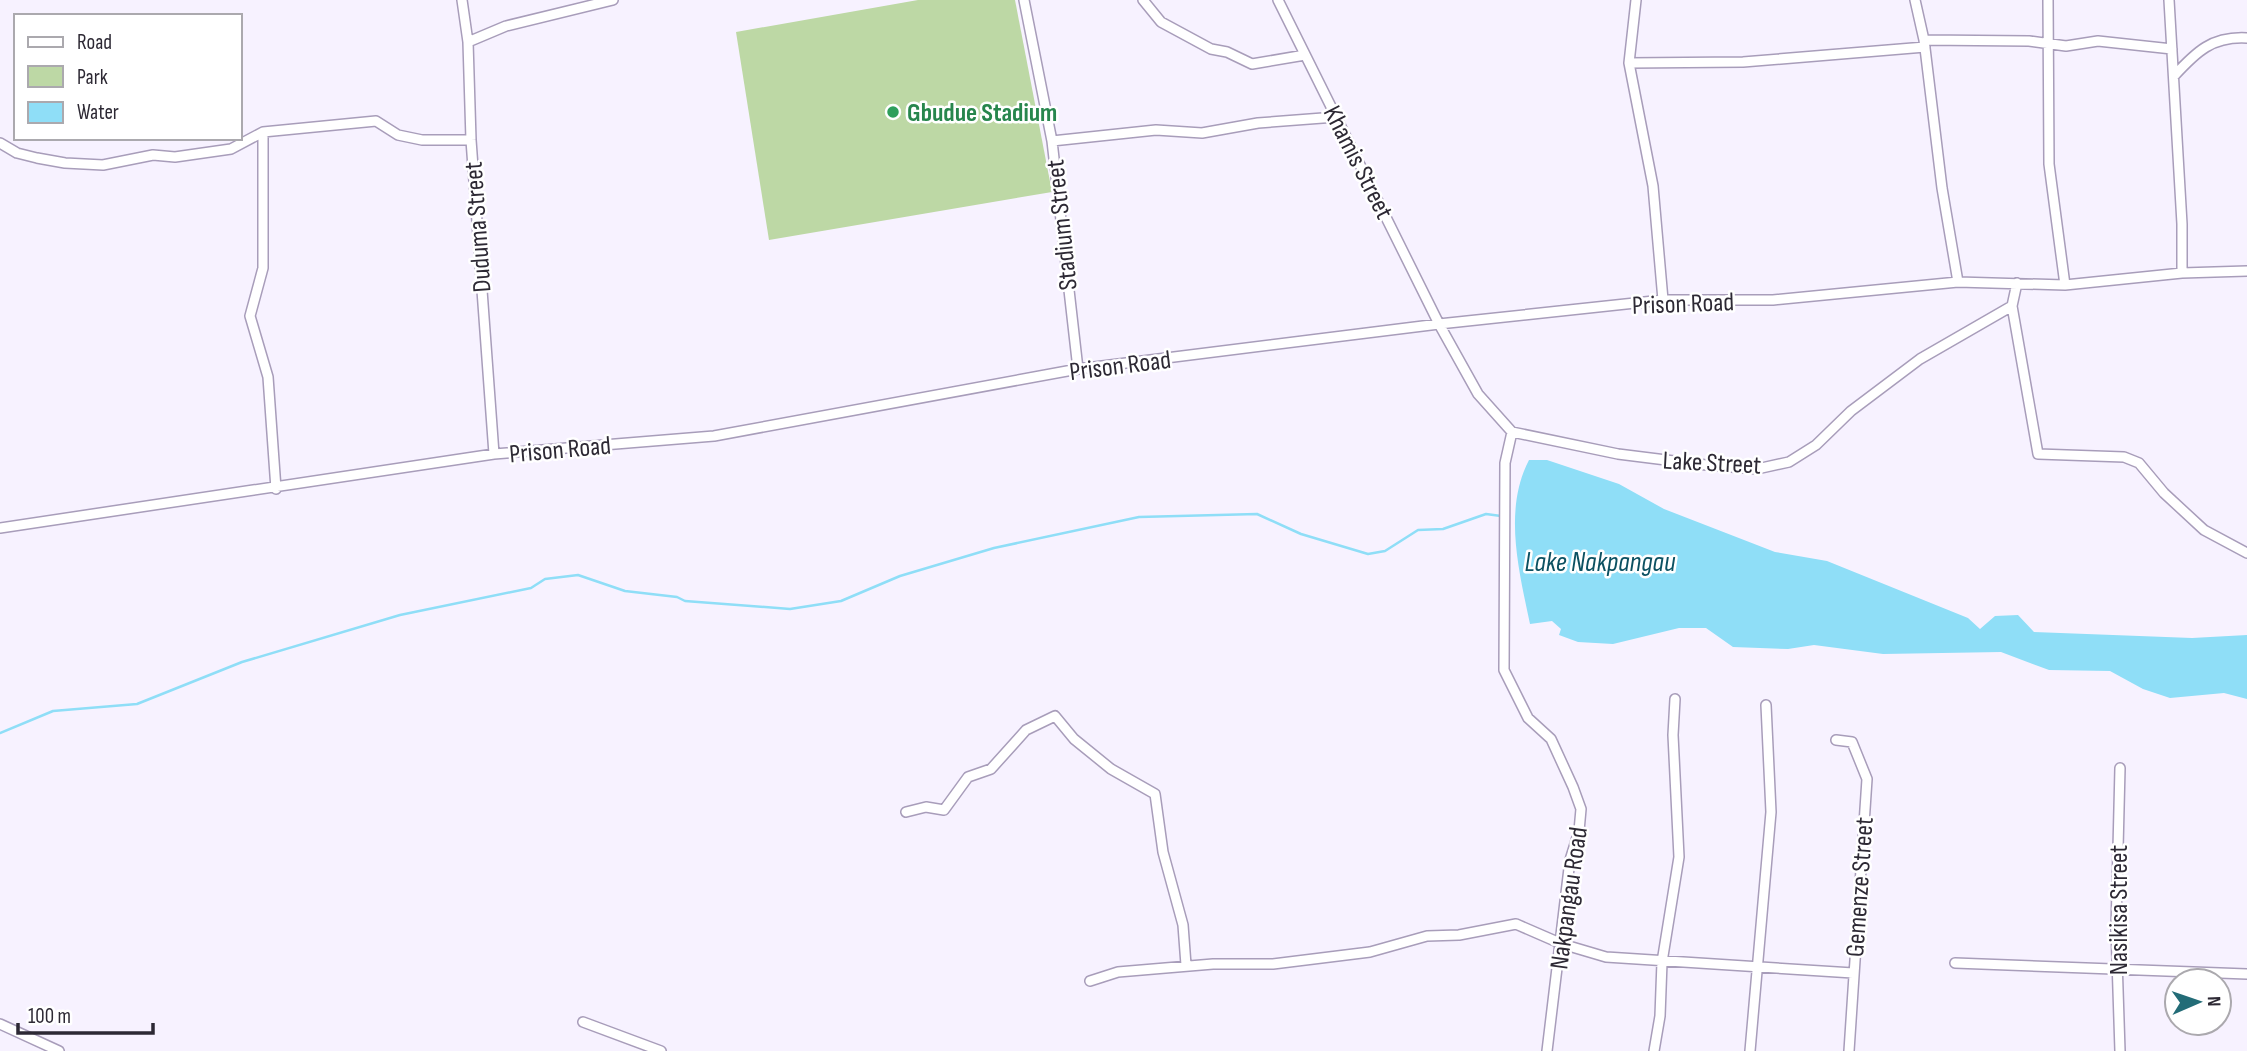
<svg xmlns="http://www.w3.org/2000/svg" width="2247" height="1051" font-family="'Sofia Sans Condensed',sans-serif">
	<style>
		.green { fill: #bdd8a5 }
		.water { fill: #8fdef7 }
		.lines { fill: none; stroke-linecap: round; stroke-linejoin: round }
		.stream { stroke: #8fdef7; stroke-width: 2.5 }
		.minor-casing { stroke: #a89dba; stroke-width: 12 }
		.minor { stroke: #fff; stroke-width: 9 }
		.leisure-dot { fill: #2e9e5b; stroke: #fff; stroke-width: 2.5 }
		.labels { text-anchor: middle; stroke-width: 5; stroke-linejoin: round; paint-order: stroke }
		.leisure-label { font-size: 26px; font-weight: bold; fill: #27864d; stroke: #fff; text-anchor: start }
		.street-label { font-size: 26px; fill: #2d2934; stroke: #fff }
		.water-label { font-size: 28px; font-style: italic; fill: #0c5162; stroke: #fff }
	</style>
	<rect width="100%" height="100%" fill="#f7f2ff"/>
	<path class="green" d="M918,0H1015L1052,192L769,240L736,32Z"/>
	<path class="water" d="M1529,460H1547L1619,484L1664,509L1775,552L1827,561L1968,618L1980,629L1995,616L2018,615L2034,632L2192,638L2247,635V699L2224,693L2170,698L2143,689L2110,671L2049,670L2001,652L1883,654L1814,645L1788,649L1733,647L1706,628H1679L1613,644L1578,642L1559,635L1561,629L1552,621L1530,624C1519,571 1503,510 1529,460Z"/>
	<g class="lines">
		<path class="stream" d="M0,733L53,711L137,704L242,662L400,615L531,588L545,579L578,575L625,591L677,597L685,601L790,609L841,601L900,576L994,548L1139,517L1257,514L1301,534L1368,554L1385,551L1418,530L1443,529L1486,514L1501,516"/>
		<g class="minor-casing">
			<path id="minor" d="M462,0L468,42L471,140L494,454
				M1024,0L1052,141L1078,369
				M1143,0L1161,22L1211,49L1227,52L1252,64L1305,55
				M1278,0L1439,324L1478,394L1512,432L1618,454L1706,465L1757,469L1789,462L1816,445L1851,411L1920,359L2012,306L2017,283
				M1636,0L1629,63L1653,186L1663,300
				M1915,0L1924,40L1942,188L1958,282
				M2048,0L2049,164L2065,285
				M2169,0L2182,224V273
				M1924,40L2029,41L2066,46L2098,41L2172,49
				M468,42L506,26L613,0
				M1629,63L1743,62L1925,47
				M2174,76C2196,52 2212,36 2247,38
				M263,132V268L250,316L268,377L276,489
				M1052,141L1156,130L1202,133L1258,123L1336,117
				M0,143L17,153L37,158L65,163L103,165L153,155L175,157L231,149L263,132L376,121L398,135L422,140H471
				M2012,306L2038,454L2124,457L2139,463L2164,493L2204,530L2247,553
				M1512,432L1505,463L1504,670L1528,718L1551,739L1573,787L1581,809L1579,831L1570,860L1547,1051
				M0,528L494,454L714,436L1078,369L1439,324L1663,300H1773L1958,282L2065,285L2182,273L2247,271
				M1836,740L1852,742L1867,779L1849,1051
				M906,812L926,807L944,810L968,777L991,769L1026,730L1055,716L1074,739L1111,769L1155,794L1163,852L1183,925L1186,965
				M1955,963L2247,974
				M1090,981L1118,972L1213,964H1273L1370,952L1427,936L1459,935L1516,924L1562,944L1606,957L1853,973
				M583,1022L661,1051
				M0,1024L59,1051
				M1654,1051L1660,1016L1662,962L1679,857L1673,735L1675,699
				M1750,1051L1771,812L1766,705
				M2120,1051L2116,929L2120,768"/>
		</g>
		<use href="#minor" class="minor"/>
	</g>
	<circle class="leisure-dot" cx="893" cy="112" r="7"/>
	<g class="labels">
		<g class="leisure-label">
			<text x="907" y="121">Gbudue Stadium</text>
		</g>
		<g class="street-label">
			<text transform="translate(1359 162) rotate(63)" y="9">Khamis Street</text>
			<text transform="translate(1061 225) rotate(-96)" y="9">Stadium Street</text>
			<text transform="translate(477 227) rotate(-94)" y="9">Duduma Street</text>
			<text transform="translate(1683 303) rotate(-2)" y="9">Prison Road</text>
			<text transform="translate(1120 365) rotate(-7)" y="9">Prison Road</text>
			<text transform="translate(560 449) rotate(-5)" y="9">Prison Road</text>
			<text transform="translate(1712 462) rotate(3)" y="9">Lake Street</text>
			<text transform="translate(1859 887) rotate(-86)" y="9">Gemenze Street</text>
			<text transform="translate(1568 898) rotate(-82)" y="9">Nakpangau Road</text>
			<text transform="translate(2118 910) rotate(-90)" y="9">Nasikisa Street</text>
		</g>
		<g class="water-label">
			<text x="1600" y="571">Lake Nakpangau</text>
		</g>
	</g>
	<rect x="14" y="14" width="228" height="126" fill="#ffffff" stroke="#aba9ae" stroke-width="2"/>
	<rect x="28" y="37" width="35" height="10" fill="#ffffff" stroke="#aba9ae" stroke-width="2"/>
	<text x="77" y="49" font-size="21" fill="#2d2934">Road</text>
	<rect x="28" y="66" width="35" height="21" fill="#bdd8a5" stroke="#aba9ae" stroke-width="2"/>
	<text x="77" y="84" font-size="21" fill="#2d2934">Park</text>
	<rect x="28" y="102" width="35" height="21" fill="#8fdef7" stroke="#aba9ae" stroke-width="2"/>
	<text x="77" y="119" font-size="21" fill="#2d2934">Water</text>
	<g transform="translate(2198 1002) rotate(88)"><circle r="33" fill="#ffffff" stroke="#aba9ae" stroke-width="2"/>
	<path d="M0-5L12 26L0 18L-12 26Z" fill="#236c77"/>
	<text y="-10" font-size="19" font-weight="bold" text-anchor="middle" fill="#2d2934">N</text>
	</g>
	<path d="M18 1023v10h135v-10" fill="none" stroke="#2d2934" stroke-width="3.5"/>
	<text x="28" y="1023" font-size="21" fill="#2d2934" stroke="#ffffff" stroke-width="5" paint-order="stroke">100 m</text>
</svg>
